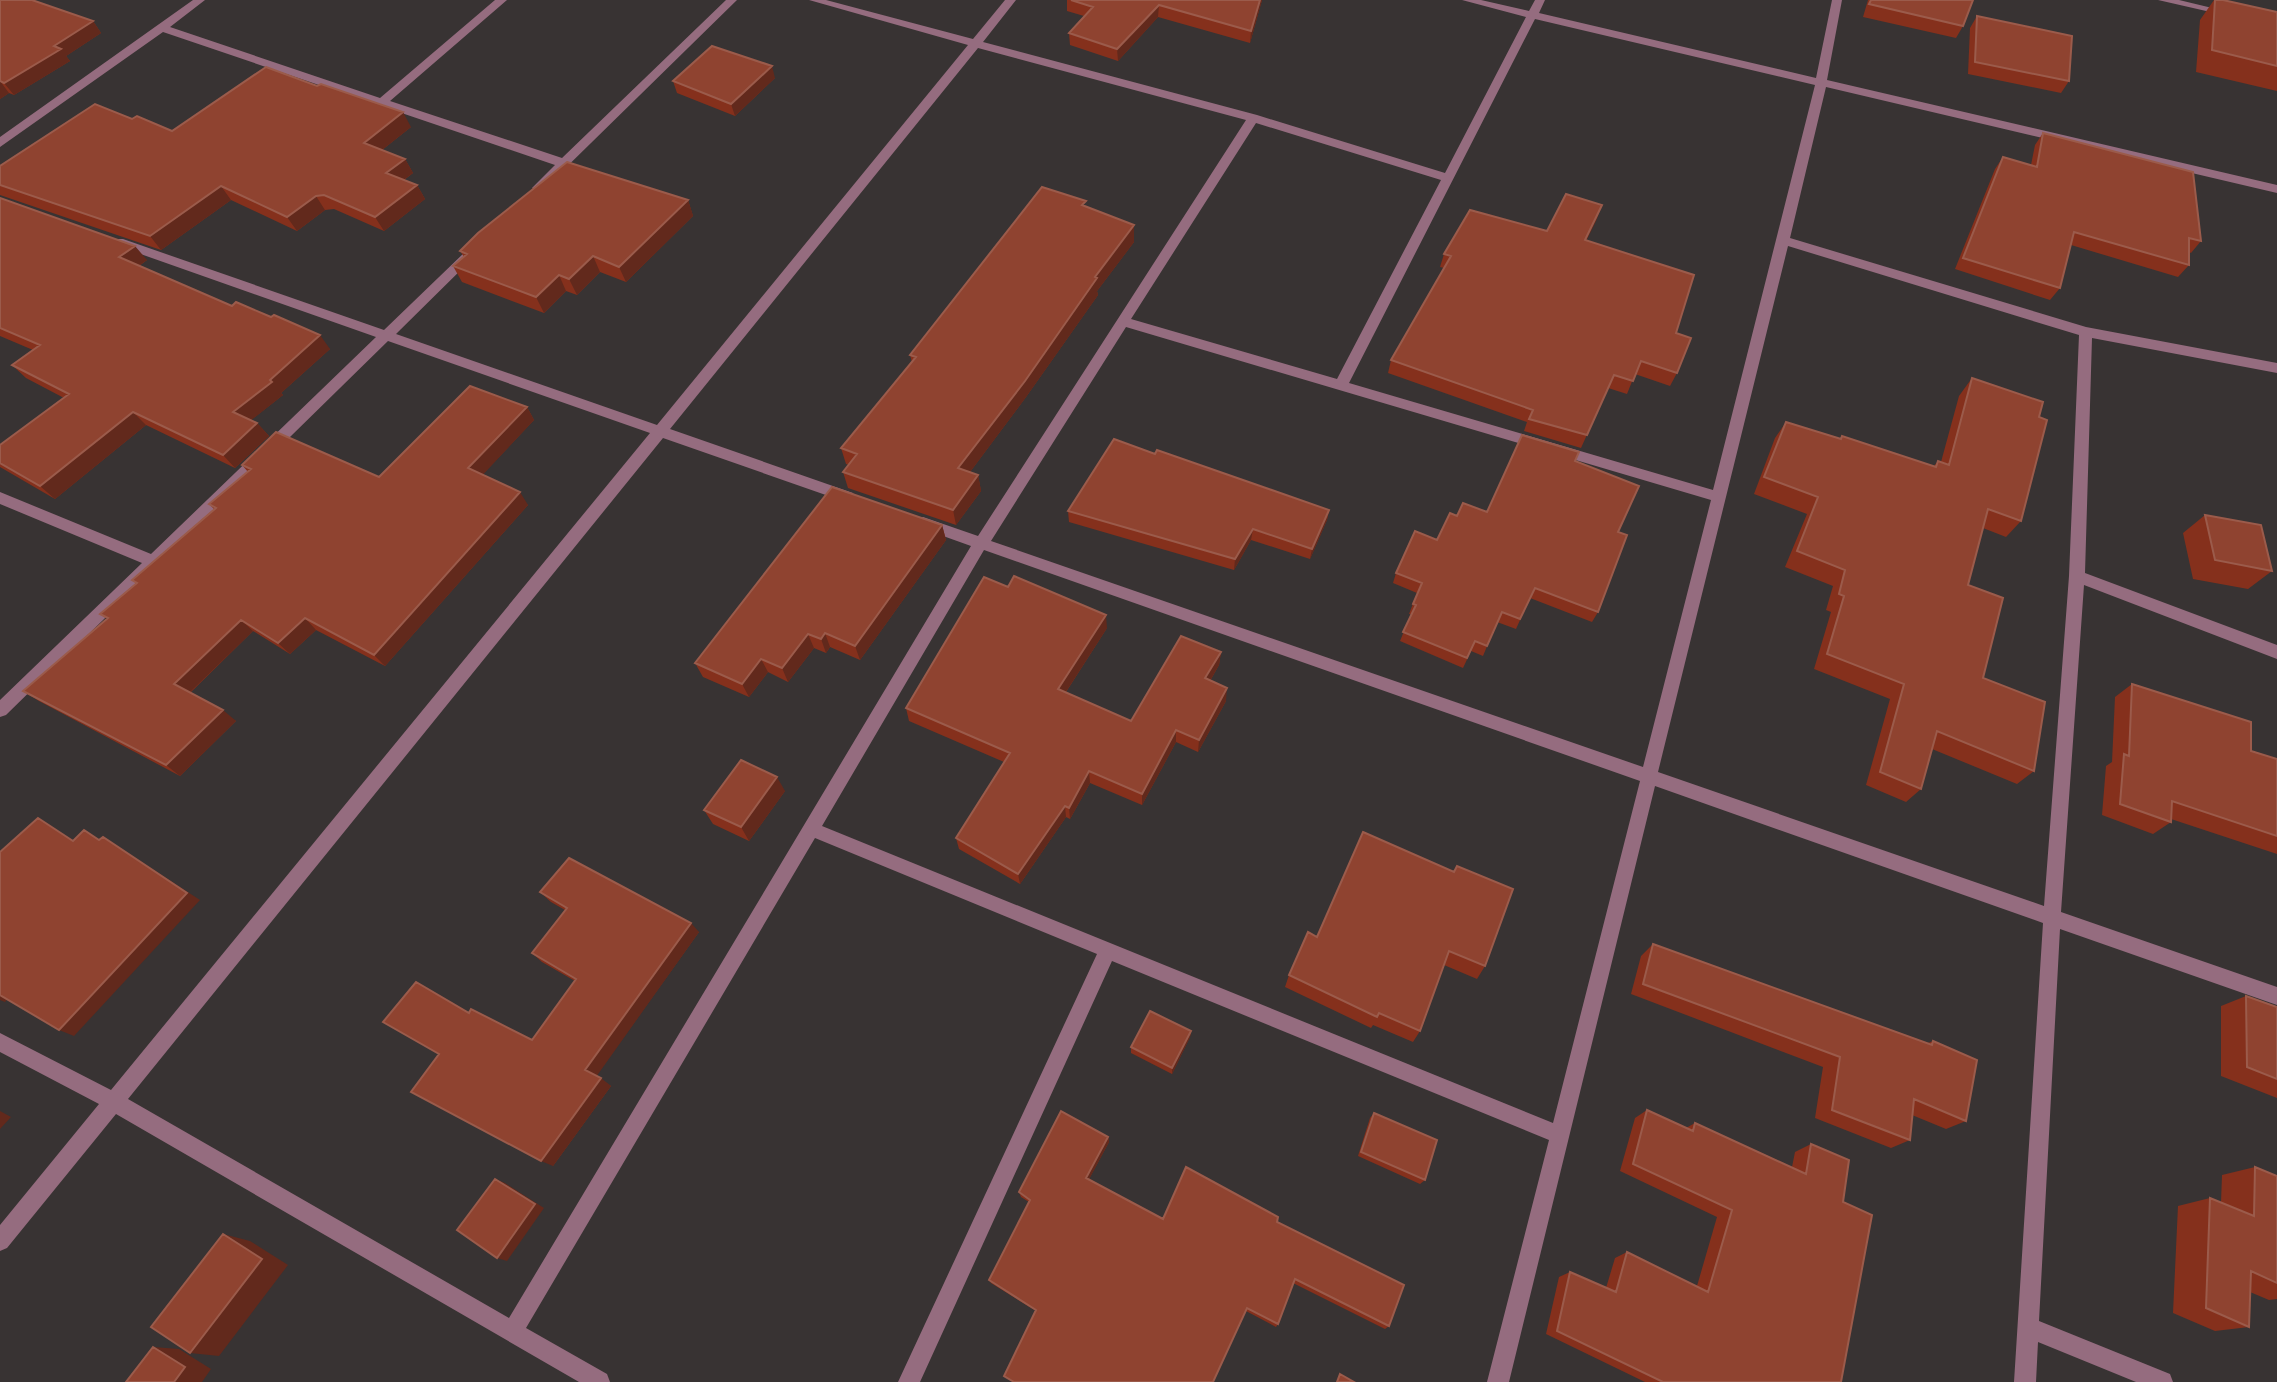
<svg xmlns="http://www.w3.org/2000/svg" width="2277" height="1382" font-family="Helvetica,sans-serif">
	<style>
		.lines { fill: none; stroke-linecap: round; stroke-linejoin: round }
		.minor { fill: #956c7f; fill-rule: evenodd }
		.wall { fill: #85301c }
		.shaded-wall { fill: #62291c }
		.building { fill: #8f4330; stroke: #9b5b4b; stroke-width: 2 }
	</style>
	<rect width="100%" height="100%" fill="#383333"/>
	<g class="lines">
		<path class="minor" d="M193,0H205L170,27L380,98L495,0H507L390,101L562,158L726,0H737L542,191L538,192L532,188L555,165L163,32L0,147V137Z
			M809,0H826L973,39L1005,0H1016L983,42L1257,115L1445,173L1526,17L1462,0H1481L1529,11L1535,0H1545L1539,13L1816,78L1832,0H1842L1827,80L2277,185V193L1826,87L1790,238L2086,327L2277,363V373L2092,338L2085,573L2277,645V659L2084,585L2061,912L2277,987V1005L2060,929L2039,1321L2170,1374L2173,1382H2136L2038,1342L2036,1382H2014L2043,923L1655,786L1509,1382H1487L1549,1140L1112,961L920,1382H898L1097,954L815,838L526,1328L607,1374L610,1382H579L116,1114L7,1248L0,1251V1225L99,1104L0,1052V1033L111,1090L650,433L388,341L6,715L0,717V700L142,563L0,504V492L151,554L376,337L115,245V239H123L384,330L466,251H474V257L396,334L657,425L968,45ZM1535,19L1815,85L1713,490L1349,383ZM978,48L1246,120L978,536L923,517L918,519L916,523L918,527L971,546L509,1318L128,1099L663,438L843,501H853L855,497L853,493L670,429ZM1256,123L1441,180L1337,379L1131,319ZM1788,246L2079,335L2069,576L2044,906L1658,772ZM1126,327L1711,500L1643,767L991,541ZM984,550L1640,781L1553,1123L822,826Z
			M2158,0H2179L2233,13L2228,16Z"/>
	</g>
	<path class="wall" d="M0,0L35,1L93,21L101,33L66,56L70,61L14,95L9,93L0,99Z
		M1067,0H1262L1250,43L1158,17L1118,61L1070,45L1069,33L1084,16L1067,11Z
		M1868,0H1973L1963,26L1956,38L1863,17Z
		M2214,0H2223L2277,12V91L2196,72L2200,20Z
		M1977,16L2069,81L2061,93L1968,74L1970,28Z
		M775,78L735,116L677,93L673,81Z
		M132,119L172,131L411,127L382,150L405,159L413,173L404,180L417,185L425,199L384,231L334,209L325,210L297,231L231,200L161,250L0,195V166Z
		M2043,133L2201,241L2191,253L2189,252V265L2178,277L2071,245L2060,288L2050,300L1955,269L1995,169L2003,157L2031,165L2035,145Z
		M0,198L147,260L139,266L330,349L281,393L283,395L251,420L257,423L269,436L235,468L146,425L55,499L0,467V445L64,398L26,378L12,365L33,350L0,336Z
		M688,200L693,216L626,282L600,272L577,295L566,291L544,313L462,282L453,266L464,257L460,251Z
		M1602,205L1586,240L1676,333L1677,373L1670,386L1635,374L1627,394L1608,388L1581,448L1524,431L1527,422L1388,373L1391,360L1444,268L1440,267L1444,254L1547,231Z
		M1086,207L1134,225V242L1097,291L1098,295L1026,397L970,472L978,475L981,491L956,525L848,488L843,472L849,465L846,464L841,448L912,362L910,355Z
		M1972,378L2039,417L2021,521L2006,537L1983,528L1968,585L1983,678L2034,771L2017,784L1932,749L1921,789L1906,802L1866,785L1890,699L1814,669L1831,612L1826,610L1833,586L1785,567L1807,514L1754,494L1775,438L1786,422L1840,439L1842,436L1934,466L1938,461L1941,462L1959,396Z
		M527,407L534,420L482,475L528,505L385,666L316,630L290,654L253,631L190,693L236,721L180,776L39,701L23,691L107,619L100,614L136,583L132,580L214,509L209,504L248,472L242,465L379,477Z
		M1155,454L1329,510L1327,520L1310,559L1251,540L1234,570L1069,522L1068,511Z
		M1575,461L1618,532L1598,612L1592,622L1530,598L1516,629L1497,622L1483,656L1471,651L1463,668L1400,641L1411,614H1409L1417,593L1393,583L1396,573L1437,540L1457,516L1487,512Z
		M2205,515L2272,571L2248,589L2193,579L2183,533Z
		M942,525L946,540L860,660L830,647L826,653L814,648L788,682L768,672L749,697L703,677L695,663Z
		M1107,628L1066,692L1131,721L1221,652L1219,665L1210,681L1226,701L1198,752L1176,742L1142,805L1090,783L1070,819L1066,817L1020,884L959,849L956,838L1004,762L909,721L906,708Z
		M2132,684L2251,751L2277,759V854L2171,819V822L2153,834L2102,815L2106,766L2112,762L2115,697Z
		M785,791L749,841L713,824L704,810Z
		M1457,866L1485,966L1477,979L1444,965L1420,1031L1413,1042L1373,1025L1371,1028L1285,987L1289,975L1317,937L1454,871Z
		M540,892L699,932L596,1076L611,1086L553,1166L469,1013L532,1040L575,981L542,962L532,953L565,910L551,902Z
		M1653,944L1928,1043L1933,1041L1966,1121L1946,1129L1912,1115L1910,1140L1891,1148L1815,1118L1823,1067L1631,994L1641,956Z
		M2246,996L2277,1007V1098L2221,1076V1006Z
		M1191,1031L1190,1037L1172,1074L1131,1053V1047Z
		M1647,1110L1686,1128L1695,1123L1792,1167L1795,1152L1811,1144L1843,1202L1841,1382H1645L1546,1334L1559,1277L1570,1272L1606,1288L1615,1258L1627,1252L1697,1286L1717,1217L1620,1171L1635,1118Z
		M1374,1113L1425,1180L1420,1184L1358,1156L1370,1118Z
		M1108,1137L1109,1142L1089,1179L1163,1219L1277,1222L1389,1326L1385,1329L1293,1283L1278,1324L1276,1327L1246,1311H1036L991,1283L989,1280L1029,1202L1021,1197L1019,1192Z
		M2255,1167L2277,1176V1299L2269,1300L2250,1292L2249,1327L2215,1331L2173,1313L2178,1206L2210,1198L2221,1203L2222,1175Z"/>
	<path class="shaded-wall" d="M1260,0H1262L1250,43L1251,31Z
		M1159,5L1158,17L1118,61L1117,49Z
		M93,21L101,33L66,56L70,61L14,95L4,83L54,46Z
		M772,66L775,78L735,116L731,104Z
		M0,81L9,93L0,99Z
		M403,112L411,127L373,157L364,143Z
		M405,159L413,173L394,187L386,173Z
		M417,185L425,199L384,231L375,217Z
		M221,186L231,200L161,250L150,236Z
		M316,196L325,210L297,231L287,217Z
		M688,200L693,216L626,282L619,267Z
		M1602,205L1597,219L1580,254L1585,240Z
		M1134,225V242L1097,291L1098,295L1026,397L961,484L958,468L1095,277Z
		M135,246L147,260L131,271L119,257Z
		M593,256L600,272L577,295L569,279Z
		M559,275L566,291L544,313L536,297Z
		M320,335L330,349L281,393L283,395L245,425L233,412Z
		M527,407L534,420L477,481L468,468Z
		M133,412L146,425L55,499L40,486Z
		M257,423L269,436L235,468L223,455Z
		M978,475L981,491L956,525L953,510Z
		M520,492L528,505L385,666L374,655Z
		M1329,510L1327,520L1310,559L1312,549Z
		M942,525L946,540L860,660L855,646Z
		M1253,529L1251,540L1234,570L1235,559Z
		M1106,615L1107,628L1060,701L1058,689Z
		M305,618L316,630L290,654L278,643Z
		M241,620L253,631L187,695L174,684Z
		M825,633L830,647L826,653L821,639Z
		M808,634L814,648L788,682L782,668Z
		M1221,652L1219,665L1204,691L1205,678Z
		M761,659L768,672L749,697L742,684Z
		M1227,688L1226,701L1198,752L1199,740Z
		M223,710L236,721L180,776L166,765Z
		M1176,730V742L1142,805V794Z
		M1089,771L1090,783L1070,819L1069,808Z
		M777,777L785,791L749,841L741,827Z
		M1065,806L1066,817L1020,884L1018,874Z
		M103,837L200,900L74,1036L59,1030Z
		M691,923L699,932L596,1077L585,1070Z
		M0,993L9,997L5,1002L0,1000Z
		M1191,1031L1190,1037L1172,1074V1068Z
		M601,1078L611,1086L553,1166L541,1161Z
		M0,1111L11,1117L0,1129Z
		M1108,1137L1109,1142L1087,1183L1086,1178Z
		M495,1179L505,1183L544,1208L507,1261L497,1258Z
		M223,1234L250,1241L288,1265L219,1356L190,1353Z
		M153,1347L179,1349L211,1369L202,1382H174Z"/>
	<path class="building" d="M0,0H32L93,21L54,46L61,49L4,83L0,81Z
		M1071,0H1260L1251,31L1159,5L1117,49L1069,33L1093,7Z
		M1871,0H1973L1963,26L1869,4Z
		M2215,0H2223L2277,12V66L2212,50Z
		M1977,16L2072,36L2069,81L1975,62Z
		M712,46L772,66L731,104L673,81Z
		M266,67L317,86L321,84L403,112L364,143L405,159L386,173L417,185L375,217L324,195L316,196L287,217L221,186L150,236L0,185V166L95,104L132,119L137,116L172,131Z
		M2043,133L2193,172L2201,241L2189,238V265L2074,232L2060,288L1963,258L2003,157L2037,167Z
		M567,162L688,200L619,267L593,256L569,279L559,275L536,297L453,266L467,254L460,251L478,233Z
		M1042,187L1086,201L1082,205L1134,225L1095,277L1097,278L1025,381L958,468L978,475L953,510L843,472L857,454L841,448L916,357L910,355Z
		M1566,194L1602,205L1585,240L1694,275L1676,333L1691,338L1677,373L1641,361L1633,381L1614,375L1587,435L1529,419L1533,410L1391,360L1451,256L1444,254L1470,210L1547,231Z
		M0,198L135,246L119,257L232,306L236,302L271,317L274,315L320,335L270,380L272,382L233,412L257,423L223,455L133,412L40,486L0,463V445L69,394L12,365L40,345L0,328Z
		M1972,378L2043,402L2039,417L2047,420L2021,521L1988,509L1968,585L2003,598L1983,678L2045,702L2034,771L1937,731L1921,789L1880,772L1904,684L1827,654L1844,596L1839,594L1845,570L1797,551L1818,497L1764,477L1786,422L1841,439L1842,436L1936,467L1938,461L1949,465Z
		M470,386L527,407L468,468L520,492L374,655L305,618L278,643L241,620L174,684L223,710L166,765L23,691L108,618L100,614L137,583L132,580L216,508L209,504L251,469L242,465L276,432L379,477Z
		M1522,435L1579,452L1575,461L1639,486L1618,532L1627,535L1598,612L1535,588L1520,619L1502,612L1487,646L1475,641L1467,658L1403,632L1416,605L1413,604L1422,583L1396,573L1415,531L1437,540L1450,513L1457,516L1463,503L1487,512Z
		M1114,439L1155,454L1157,450L1329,510L1312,549L1253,529L1235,559L1068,511Z
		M832,487L942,525L855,646L825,633L821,639L808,634L782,668L761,659L742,684L695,663Z
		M2205,515L2261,525L2272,571L2215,560Z
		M1014,576L1106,615L1058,689L1131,721L1181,636L1221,652L1205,678L1227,688L1199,740L1176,730L1142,794L1089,771L1069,808L1065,806L1018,874L956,838L1010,753L906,708L984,577L1008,587Z
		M2132,684L2251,722V751L2277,759V836L2172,801L2171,822L2120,804L2124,754L2129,756Z
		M741,760L777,777L741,827L704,810Z
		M38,818L73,841L84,830L99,840L103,837L187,893L59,1030L0,995V852Z
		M1363,832L1454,872L1457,866L1513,889L1485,966L1449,951L1420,1031L1379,1013L1377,1017L1289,975L1308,932L1317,937Z
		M569,858L691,923L585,1070L601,1078L541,1161L411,1092L439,1054L383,1022L416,982L469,1013L471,1009L532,1040L576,979L532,953L567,908L540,892Z
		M1653,944L1932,1045L1933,1041L1977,1060L1966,1121L1914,1099L1910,1140L1832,1110L1840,1057L1643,984Z
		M2246,996L2277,1007V1079L2247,1067Z
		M1150,1011L1191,1031L1172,1068L1131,1047Z
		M1647,1110L1693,1131L1695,1123L1806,1174L1811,1144L1849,1160L1843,1202L1872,1215L1841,1382H1663L1557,1331L1570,1272L1616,1292L1627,1252L1708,1292L1732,1210L1633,1164Z
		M1061,1111L1108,1137L1086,1178L1163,1219L1186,1167L1278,1217L1277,1222L1404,1285L1389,1326L1295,1279L1278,1324L1247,1308L1213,1382H1014L1004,1376L1036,1310L989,1280L1030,1200L1019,1192Z
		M1374,1113L1437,1140L1425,1180L1361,1152Z
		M2255,1167L2277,1176V1283L2251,1271L2249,1327L2206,1308L2210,1198L2254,1216Z
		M495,1179L535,1204L497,1258L457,1230Z
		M223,1234L262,1259L190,1353L151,1327Z
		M153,1347L185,1367L174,1382H126Z
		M1340,1374L1354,1382H1337Z"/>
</svg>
